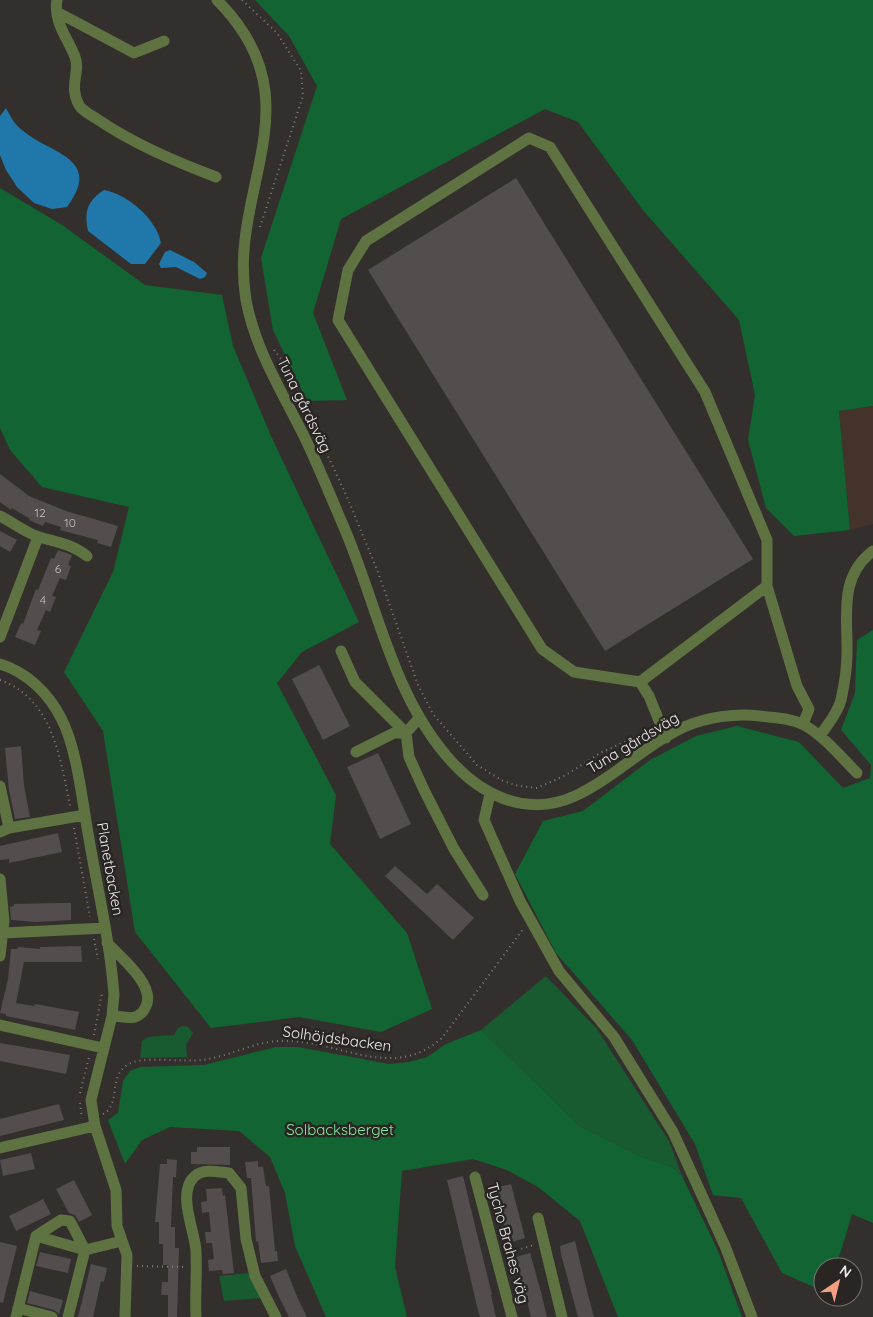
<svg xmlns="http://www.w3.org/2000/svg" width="873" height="1317" font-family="Quicksand,sans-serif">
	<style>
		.industrial { fill: #44332a }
		.green { fill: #195b30 }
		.forest { fill: #126532 }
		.water { fill: #2077aa }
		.building { fill: #534e4d }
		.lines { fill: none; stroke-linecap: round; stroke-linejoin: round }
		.path { stroke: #827e7d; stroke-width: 2; stroke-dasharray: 1 4; stroke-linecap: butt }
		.minor { stroke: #5e7341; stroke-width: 11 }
		.labels { text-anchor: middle; stroke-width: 5; stroke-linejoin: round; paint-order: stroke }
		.number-label { font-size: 12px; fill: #c6c2c1 }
		.street-label { font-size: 15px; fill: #ece9e8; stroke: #292523 }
		.park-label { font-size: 15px; fill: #85ea9f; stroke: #292523 }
	</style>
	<rect width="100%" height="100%" fill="#332f2d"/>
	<path class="industrial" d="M873,406V524L850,530L839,411Z"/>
	<path class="green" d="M546,976L597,1029L669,1141L682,1176L673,1167L639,1156L581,1127L481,1030Z
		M183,1026L188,1027L193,1033L186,1045L187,1057L140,1058L142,1041L148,1037L174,1035L178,1028Z
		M250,1273L262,1298L224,1301L219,1276Z"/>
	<path class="forest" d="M255,0H873V406L839,411L850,530L794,536L766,508L748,440L755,395L739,320L642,209L578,122L545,109L341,219L313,313L347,400L307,401L273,330L261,258L317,86L289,36Z
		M0,188L62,225L145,285L222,295L233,346L271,436L359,622L302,652L277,683L336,795L330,844L407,933L432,1009L381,1032L299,1017L211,1028L135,932L103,731L64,672L113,572L129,507L42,487L10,450L0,428Z
		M873,630V1223L852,1214L836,1267H823V1291L782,1273L741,1198L713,1195L695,1144L632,1040L556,953L515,874L543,821L583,811L650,760L696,736L737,726L799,742L843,788L870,778L871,765L841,730L855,693L857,640Z
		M481,1030L581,1127L639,1156L673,1167L682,1176L718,1251L742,1317H618L580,1221L538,1187L507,1170L473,1159L402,1171L395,1267L407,1317H326L295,1246L285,1193L270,1157L239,1131L170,1127L142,1140L125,1164L108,1120L118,1113L123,1081L130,1071L140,1067L204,1065L276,1047H298L389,1064L409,1062L427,1057L446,1044Z"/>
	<path class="water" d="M6,108C10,116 15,125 22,130C49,154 104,157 67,207L52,209L34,203L17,187L6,170L0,155V116Z
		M104,190C127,194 157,219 161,243L145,264H131L88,231C84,212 87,201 104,190Z
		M170,250L194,262L207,273L205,277L200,279L176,267L161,268L159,264L165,252Z"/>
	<path class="building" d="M516,178L753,559L605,651L368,270Z
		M0,474L29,496L66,511L118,526L111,547L97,543L98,540L60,530L61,527L45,522L43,526L29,520L30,519L12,508L11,510L0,502Z
		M0,531L17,540L10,552L0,546Z
		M58,550L72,555L68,565L71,566L66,580L60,578L52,596L56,597L50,612L46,610L37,630L41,631L35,645L15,637L21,623L23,624L36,589L38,590L51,558L54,559Z
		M319,665L350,726L323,740L292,679Z
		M21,746L24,785L30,817L15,819L9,790L5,748Z
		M378,753L411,824L380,839L347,767Z
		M58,833L62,852L9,863V859L0,860V846Z
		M395,866L427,894L437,884L474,918L453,940L385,876Z
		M58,903H71V920L36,922L11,920L10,907L14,906V904Z
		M81,946L82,962H24L16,1003L34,1006L35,1004L79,1012L75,1030L6,1016V1014L0,1013L8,979L11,949H17L18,947L40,949V947Z
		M0,1043L70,1055L66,1074L0,1061Z
		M59,1104L64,1120L0,1136V1119Z
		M197,1147H230V1165L191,1164V1152H197Z
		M31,1153L35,1169L3,1176L0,1160Z
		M167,1159L177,1160L176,1177H173L171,1227H175V1248H179L177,1317H168V1295H161L162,1282H168V1265H163V1244H159V1222H155L160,1164H167Z
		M258,1161V1167H263L266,1186H269L275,1251H277L278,1261L261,1263L258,1241L256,1242L251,1178H247L245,1162Z
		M463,1176L492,1295H491L496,1317H480L477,1306L447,1180Z
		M74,1180L92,1215L79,1222L75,1215L69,1213L56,1189Z
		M511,1184L525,1238L508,1243L495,1188Z
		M222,1188L223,1196L225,1195L234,1273L223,1274L222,1270L209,1271L208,1260L214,1259L212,1243H206L205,1232H211L209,1212L202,1213L201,1202L207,1201L206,1189Z
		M43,1199L51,1214L16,1231L9,1216Z
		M575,1241L588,1295L594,1317H578L561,1254L560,1246Z
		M0,1242L17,1246L3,1303L0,1302Z
		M40,1252L71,1259L68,1273L36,1266Z
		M530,1253L541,1292L547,1317H531L516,1257Z
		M91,1264L107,1268L104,1282L101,1281L93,1317H78Z
		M286,1269L298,1299L307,1317H289L279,1297L270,1276Z
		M30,1291L63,1300L59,1314L54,1310L27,1303Z"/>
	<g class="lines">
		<path class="path" d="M242,0L277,33L301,71L303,96L259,230
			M274,350L285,364L347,497L378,572L418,685L433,714L477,765L503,781L519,786L537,788L566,775L600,753L651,730
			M0,680C53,699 60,758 70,806
			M74,828L90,917
			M94,939L98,959
			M94,1035L102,993
			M80,1093L89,1057
			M80,1103L82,1118
			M103,1114C123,1104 105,1071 134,1062C147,1057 185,1062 202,1060C228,1057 253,1042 279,1041C337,1038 391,1083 442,1038L524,928
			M507,1253L534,1245
			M137,1266L185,1267"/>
		<path class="minor" d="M57,0C53,22 68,38 75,57C81,72 68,85 79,105C82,111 91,115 97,119C134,144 174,161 216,177
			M217,0C319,102 227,188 246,300C255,349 282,392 304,436C318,465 330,495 343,525C376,601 391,689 445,754C477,793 524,819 575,796C614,778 645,745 684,727C707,717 735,713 760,716C774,718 792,718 804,725C824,736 841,757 857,773
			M57,12L134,53L164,41
			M0,516C12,522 26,533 39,537C56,542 72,544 87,556
			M767,586V540L705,392L550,147L529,138L366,241L348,270L338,320L542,649L574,672L640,682L767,586L797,686L809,709L803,724
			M0,637L38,537
			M341,651L355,682L406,733L409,757L425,792L454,849L483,895
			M0,664C27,672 49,694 61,718C77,748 82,800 88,833C97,887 110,941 114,995L112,1016L91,1100L95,1126L116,1190L117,1226L127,1255L125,1317
			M640,682L649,696L666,738
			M820,736C827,725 838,713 841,700C844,686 847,668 847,654C848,617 838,577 873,551
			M356,752L394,733H406L419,718
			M0,786L9,828
			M490,794L484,820L520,901L559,971L614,1037L673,1132L725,1246L752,1317
			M0,832L9,828L85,815
			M0,879L4,921L0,956
			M3,933L105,928
			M107,943C120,956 156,986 146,1006C144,1011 141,1015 135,1017C129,1019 119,1016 112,1016
			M0,1025L103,1048
			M0,1148L95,1126
			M475,1177L512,1317
			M538,1218L562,1317
			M36,1236L85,1250L122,1241
			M18,1308L52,1317
			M16,1317L36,1236L61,1220L70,1221L85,1250L68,1317
			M196,1317C195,1295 197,1273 196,1251C195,1231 176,1192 195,1176C203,1168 219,1172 229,1173L241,1188L246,1239L255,1276L276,1317"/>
	</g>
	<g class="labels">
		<g class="number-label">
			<text x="40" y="517">12</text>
			<text x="70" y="527">10</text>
			<text x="58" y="573">6</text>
			<text x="43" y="604">4</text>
		</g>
		<g class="street-label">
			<text transform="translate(304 405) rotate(64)" y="5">Tuna gårdsväg</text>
			<text transform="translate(633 743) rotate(-31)" y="5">Tuna gårdsväg</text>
			<text transform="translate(110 869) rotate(80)" y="5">Planetbacken</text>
			<text transform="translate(337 1039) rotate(8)" y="5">Solhöjdsbacken</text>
			<text transform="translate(508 1243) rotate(75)" y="5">Tycho Brahes väg</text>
		</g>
		<g class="park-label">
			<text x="340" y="1135">Solbacksberget</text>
		</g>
	</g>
	<g transform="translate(838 1282) rotate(35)"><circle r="24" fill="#292523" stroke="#777372"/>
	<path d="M0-4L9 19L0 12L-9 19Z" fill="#f39f83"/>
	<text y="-8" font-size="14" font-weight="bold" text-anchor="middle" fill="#ece9e8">N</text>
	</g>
</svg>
